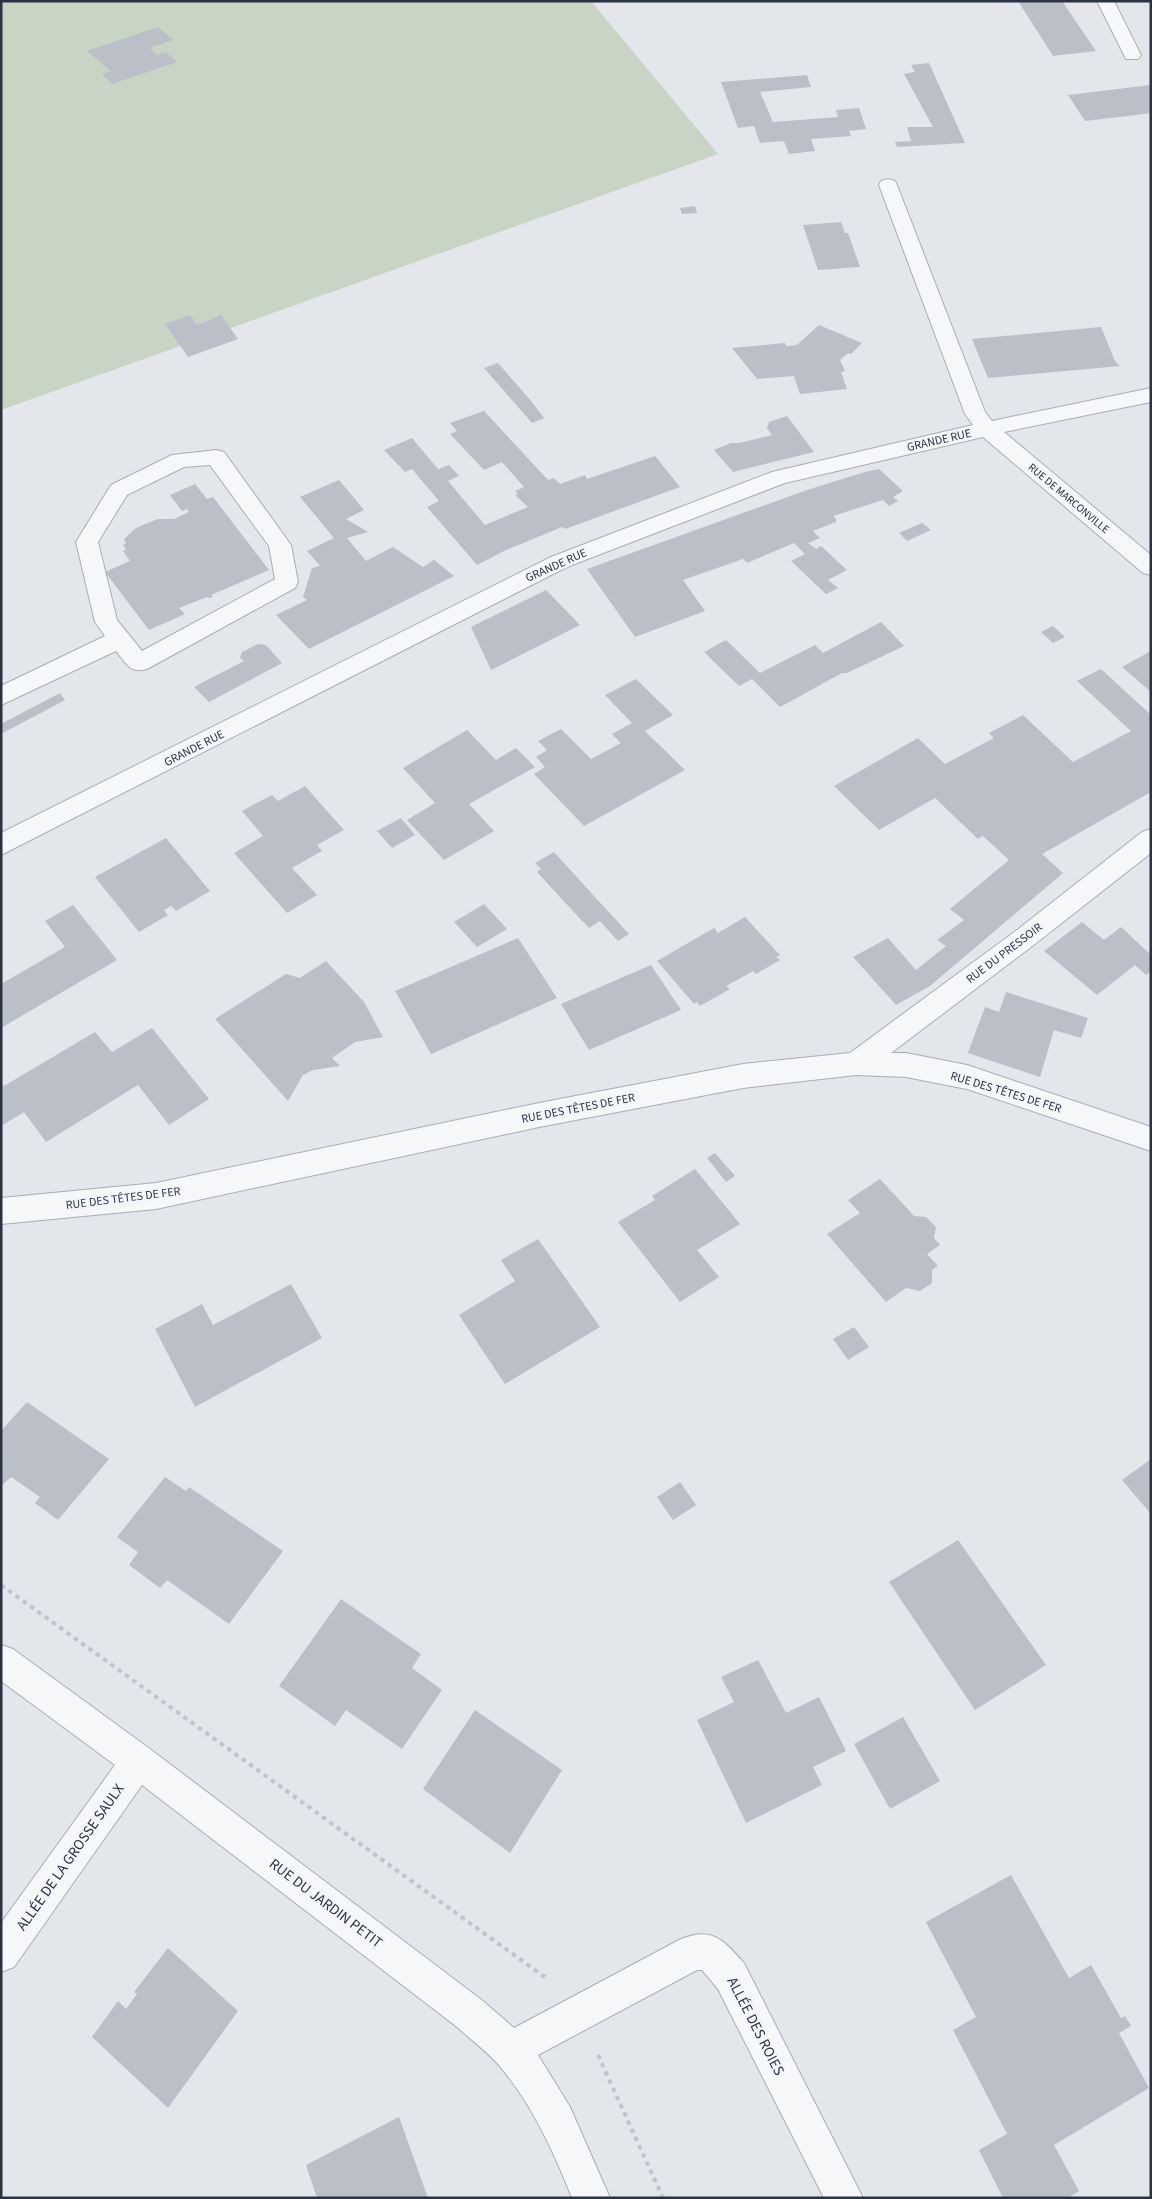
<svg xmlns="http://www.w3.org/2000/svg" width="1152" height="2199" font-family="'Source Sans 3',sans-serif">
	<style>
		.green { fill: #c8d5c5 }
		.building { fill: #bbbfc8 }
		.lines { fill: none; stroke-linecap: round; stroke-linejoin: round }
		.minor-casing { stroke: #a8adb5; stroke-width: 2 }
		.path { stroke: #c1c4ca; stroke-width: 4; stroke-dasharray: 4.5 4.5; stroke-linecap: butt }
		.minor { fill: #f6f7f9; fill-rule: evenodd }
		.labels { text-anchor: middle; stroke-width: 5; stroke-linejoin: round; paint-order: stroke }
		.far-street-label { font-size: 11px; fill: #2b3343; stroke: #f3f5f8 }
		.street-label { font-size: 12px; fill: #2b3343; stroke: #f3f5f8 }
		.near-street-label { font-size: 15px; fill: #2b3343; stroke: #f3f5f8 }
	</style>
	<rect width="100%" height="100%" fill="#e3e6eb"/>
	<path class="green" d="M1,1H591L718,154L1,410Z"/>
	<path class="building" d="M1018,1H1062L1096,51L1053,56Z
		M158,27L173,40L150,48L157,55L166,52L177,62L112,84L102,74L111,71L87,51Z
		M929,63L965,143L897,147L895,142L911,141L907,127H933L904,74L915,72L911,65Z
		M807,75L811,87L760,92L773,122L838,117L836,110L859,108L866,129L849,131L851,136L811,139L815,151L789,154L784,141L760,143L754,126L738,128L721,82Z
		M1151,85V113L1136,115L1085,121L1068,95Z
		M695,206L697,213L682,214L680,208Z
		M841,222L845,233H848L860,267L818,270L803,225Z
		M190,315L197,325L221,315L238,339L188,357L165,324Z
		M819,325L862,343L851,354L848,353L840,360L845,371L841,372L847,389L800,394L794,376L757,379L732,348L785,343L786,346L797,345Z
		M1101,327L1115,361L1120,366L988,378L972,339Z
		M498,363L531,401L544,418L532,423L484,368Z
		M484,411L548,480L554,478L560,484L585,475L587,479L655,456L680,487L565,529L562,527L506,550L477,565L427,507L439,501L412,469L405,472L384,450L412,438L438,469L449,465L459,476L448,481L485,525L528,507L515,495L518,494L515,491L524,487L502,462L484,470L450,434L457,431L450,423Z
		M787,416L814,452L733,472L714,450L731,443H739L772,435L767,428L769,422Z
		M879,469L903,491L893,497L898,501L889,506L883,500L833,516L836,519V522L813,531L820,538L808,543L816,549L821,546L847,570L828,580L838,588L826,594L791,561L805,554L794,543L747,563L743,559L683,580L705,611L635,637L587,569L807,490L865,472Z
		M339,480L364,510L346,519L368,532L347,538L366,561L393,547L423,567L434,560L454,576L309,649L276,615L307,600L303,597L312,568L320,566L307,551L334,538L300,497Z
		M195,484L207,499L213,497L269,570L211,595L213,597L209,598L207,597L179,608L185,614L149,630L105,572L130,561L123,551L126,549L123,545L126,543L124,539L136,528L158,519H174L189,512L187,509L182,511L170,495Z
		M922,523L931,530L907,541L899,533Z
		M546,590L580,625L491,670L471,627Z
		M881,622L904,646L847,673H842L780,707L752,679L739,686L704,652L726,640L760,673L815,645L823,653Z
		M1053,626L1065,637L1053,643L1041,632Z
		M258,644L266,645L282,663L209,702L194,687L244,661L240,658L242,652Z
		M1151,651V692L1122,667Z
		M1101,669L1151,715V792L1042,854L1063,873L930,986L896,1005L853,957L888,938L916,970L946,946L937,940L964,920L950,909L1009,860L983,836L978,839L935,798L879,830L834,786L918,738L945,764L994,738L989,733L1023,715L1073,762L1131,731L1077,681Z
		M636,679L673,715L645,731L685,770L584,826L534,774L545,767L536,757L547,750L538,741L561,729L591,759L621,743L612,734L632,723L605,695Z
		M60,693L65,700L1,734V724Z
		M467,730L496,760L516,748L535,767L469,804L494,831L444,860L407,820L435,803L403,768Z
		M305,786L344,830L317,845L322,851L292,868L317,895L287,913L234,853L263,836L242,811L272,795L278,801Z
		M401,818L415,835L392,848L377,831Z
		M166,838L210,891L176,911L171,906L164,910L168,915L139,932L95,877Z
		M554,852L594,896L629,934L618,941L600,921L589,928L571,909L537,872L541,869L535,863Z
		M484,904L507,929L477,947L454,922Z
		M73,905L117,960L1,1028V984L65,947L45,921Z
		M745,917L780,955L776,957L780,960L756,974L753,971L737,980L726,986L730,989L700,1006L697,1002L694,1004L657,961L714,928L718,933Z
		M1082,922L1104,940L1121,927L1151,955V971L1146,975L1135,965L1097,995L1044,951Z
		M518,938L557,998L431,1054L395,991Z
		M326,961L364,1002L383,1037L355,1042L332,1058L340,1066L313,1070L303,1075L288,1101L215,1019L286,974L300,978Z
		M651,965L681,1010L589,1050L561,1004Z
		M1006,992L1088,1018L1081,1038L1054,1030L1040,1077L968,1053L985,1007L999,1012Z
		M152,1028L209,1099L169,1125L138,1085L46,1142L24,1112L1,1126V1082L4,1086L95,1032L112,1052Z
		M715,1153L735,1176L726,1182L707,1158Z
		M695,1169L740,1224L697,1250L719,1277L680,1302L618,1222L655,1200L652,1196Z
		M880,1179L914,1216L926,1217L936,1227L934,1238L940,1245L927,1254L938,1266L932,1270V1283L920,1291L906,1288L886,1302L827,1234L860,1213L848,1200Z
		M538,1239L600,1327L505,1384L459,1315L515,1281L501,1260Z
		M291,1284L322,1338L195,1407L155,1329L202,1304L213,1325Z
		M854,1327L869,1347L848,1360L833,1339Z
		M27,1402L109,1459L58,1520L35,1503L40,1497L11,1477L1,1486V1431Z
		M1151,1459V1514L1122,1480Z
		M165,1477L186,1491L189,1487L283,1551L229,1624L167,1580L160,1588L129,1565L138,1552L117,1537Z
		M680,1482L696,1505L673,1520L657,1497Z
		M958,1540L1046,1665L975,1710L889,1582Z
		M341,1599L421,1654L412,1668L442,1690L402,1749L346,1710L335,1726L279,1686Z
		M758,1660L786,1713L819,1697L846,1751L813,1767L822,1785L746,1823L697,1720L734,1702L721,1677Z
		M475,1710L562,1770L510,1853L423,1789Z
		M903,1717L940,1781L890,1809L854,1744Z
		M1011,1875L1069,1978L1091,1965L1121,2018L1125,2016L1131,2026L1119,2033L1149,2088L1054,2145L1079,2191L1068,2198H1003L979,2150L1007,2134L953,2030L976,2017L926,1922Z
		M168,1948L238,2011L168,2108L92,2037L118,2001L126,2009L137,1994L134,1992Z
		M399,2117L428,2198H317L306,2165Z"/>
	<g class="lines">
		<g class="minor-casing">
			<path id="minor" d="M1097,1H1114L1141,55L1138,59H1126Z
				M888,179L895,181L897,185L985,412L992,421L1151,388V402L1004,432L1151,555V575L1143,573L983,437L785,483L567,567L1,855V833L551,557L772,472L973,425L965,414L879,185L881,181Z
				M216,450L224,452L291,545L298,582L295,588L147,669C130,674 126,663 116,651L1,705V686L105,636L95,622L76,542L111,485L172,455ZM210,465L269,546L275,579L142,651L117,620L98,542L127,495L184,467Z
				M1151,829V853L1035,944L891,1053H906L967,1065L1151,1127V1151L967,1089L906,1077L856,1075L743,1088L539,1127L156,1209L1,1224V1198L156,1183L539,1103L743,1064L850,1053L1017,930L1142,832Z
				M1,1645L13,1649L150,1749L483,2001L514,2028L681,1939C713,1926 724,1941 744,1963L863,2198H824L718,1989L702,1970H697L538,2055L570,2107L610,2198H572C553,2150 531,2102 497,2063C485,2050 470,2039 457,2027L142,1785L14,1967L1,1972V1923L115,1765L1,1681Z"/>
		</g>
		<path class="path" d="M1,1585L546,1978
			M598,2055L663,2198"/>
		<use href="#minor" class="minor"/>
	</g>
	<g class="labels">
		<g class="far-street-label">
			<text transform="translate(1069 498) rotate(40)" y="4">RUE DE MARCONVILLE</text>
		</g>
		<g class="street-label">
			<text transform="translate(939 440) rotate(-13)" y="4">GRANDE RUE</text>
			<text transform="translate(556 565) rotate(-24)" y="4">GRANDE RUE</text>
			<text transform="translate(194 748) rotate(-27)" y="4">GRANDE RUE</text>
			<text transform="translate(1004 953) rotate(-37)" y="4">RUE DU PRESSOIR</text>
			<text transform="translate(1006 1092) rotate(17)" y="4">RUE DES TÊTES DE FER</text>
			<text transform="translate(578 1108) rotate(-11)" y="4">RUE DES TÊTES DE FER</text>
			<text transform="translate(123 1198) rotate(-7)" y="4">RUE DES TÊTES DE FER</text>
		</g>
		<g class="near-street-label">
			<text transform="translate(70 1857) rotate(-55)" y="5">ALLÉE DE LA GROSSE SAULX</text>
			<text transform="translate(326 1903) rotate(37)" y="5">RUE DU JARDIN PETIT</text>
			<text transform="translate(756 2026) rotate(63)" y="5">ALLÉE DES ROIES</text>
		</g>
	</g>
	<rect width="1152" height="2199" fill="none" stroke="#2b3343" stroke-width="5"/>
</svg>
